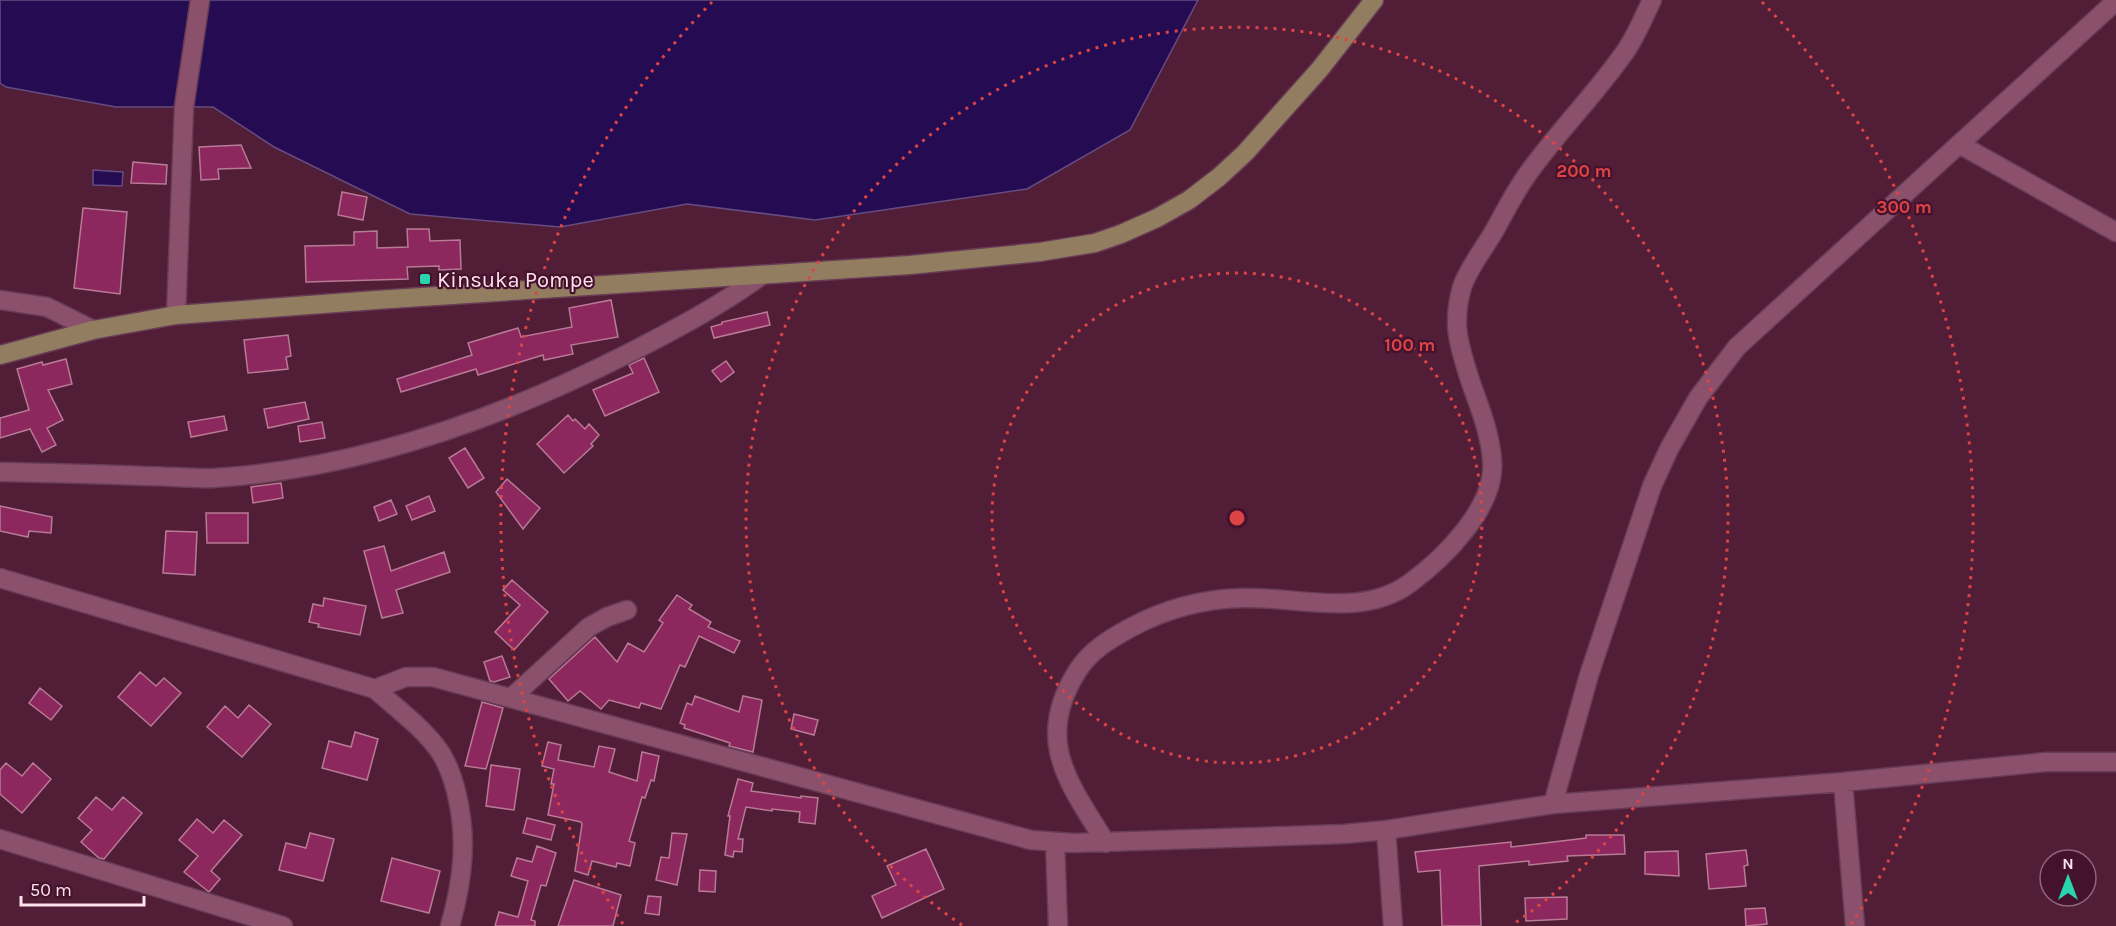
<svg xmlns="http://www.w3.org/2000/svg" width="2116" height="926" font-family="Karla,sans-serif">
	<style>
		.water { fill: #250c52; stroke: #664c80; stroke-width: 1.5 }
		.building { fill: #8c285d; stroke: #b87a95; stroke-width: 1.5 }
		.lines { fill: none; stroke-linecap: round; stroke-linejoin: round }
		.minor-casing { stroke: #683c54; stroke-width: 21 }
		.major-casing { stroke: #683c54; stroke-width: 21 }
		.minor { stroke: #8b516c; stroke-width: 18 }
		.major { stroke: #927d60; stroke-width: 18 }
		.ring { fill: none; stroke: #dc4445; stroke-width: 3; stroke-dasharray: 3 6 }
		.poi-dot { fill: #29d5ad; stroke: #45122d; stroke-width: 2 }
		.labels { text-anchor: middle; stroke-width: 4.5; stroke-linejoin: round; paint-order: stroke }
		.poi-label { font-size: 22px; fill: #fde1ec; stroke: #45122d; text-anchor: start }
		.centre { fill: #dc4445; stroke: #45122d; stroke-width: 3 }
		.ring-label { font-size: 18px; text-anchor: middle; font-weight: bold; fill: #dc4445; stroke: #45122d; stroke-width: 4.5; stroke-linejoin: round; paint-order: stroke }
	</style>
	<rect width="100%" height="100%" fill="#511d37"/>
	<path class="water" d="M0,0H1198L1130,130L1027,189L815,220L687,204L560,227L410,214L274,147L213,107H116L6,87L0,83Z
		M93,170L123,172L122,186L93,185Z"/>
	<path class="building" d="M241,145L251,168L218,169L219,179L201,180L199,147Z
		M133,162L167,165L166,184L131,183Z
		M342,192L367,197L363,220L338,215Z
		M83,208L127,212L120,294L74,288Z
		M407,229H429L430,241L460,240L461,269L439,270V266L407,267L408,279L306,282L305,246L354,245V232L377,231V248L408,247Z
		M611,300L618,337L571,345L573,354L544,360L543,355L478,375L476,369L401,392L397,379L472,355L468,343L518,328L521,337L572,327L569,308Z
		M767,312L770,325L714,338L711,327L722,324V322Z
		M288,335L291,356L286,357L288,369L248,373L244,340Z
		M644,358L659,392L605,416L593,390L633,373L629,365Z
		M66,359L72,384L48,390L63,420L47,428L56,445L42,452L30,429L0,438V418L29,410L17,369L42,362L43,365Z
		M726,361L734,372L721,382L712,371Z
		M305,402L309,419L268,428L264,409Z
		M568,415L573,421L575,419L585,429L589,424L599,435L591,444L593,446L564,473L537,444Z
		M224,416L227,430L191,437L188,422Z
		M322,422L325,438L300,442L298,426Z
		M465,448L484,478L468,488L449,458Z
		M507,479L540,508L523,529L496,492Z
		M281,483L283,498L253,503L251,487Z
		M429,496L435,511L412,520L406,506Z
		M391,500L397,514L379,521L374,507Z
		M0,506L52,517L51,533L29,531L28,537L0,531Z
		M206,513H248V543H207Z
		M166,531L197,532L195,575L163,573Z
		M384,546L391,571L444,552L450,572L396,590L403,613L382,618L364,551Z
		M512,580L548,612L514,650L495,632L520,605L503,590Z
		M677,595L692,605L689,609L711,622L708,627L740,641L734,653L699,636L685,667L680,665L661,709L641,703L639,708L609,700L601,709L580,691L568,701L549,679L595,637L617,662L628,643L644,652L663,623L659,620Z
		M324,598L366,606L360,635L318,627L319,624L309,622L313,604L323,606Z
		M502,656L510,677L494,682L490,681L484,662Z
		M140,672L156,686L164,678L181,693L151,726L118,697Z
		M40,688L62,706L51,720L29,703Z
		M695,696L739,712L743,696L762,700L753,752L729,746L730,743L684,728L685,725L680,723L687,703L692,705Z
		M482,702L503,708L486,769L465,766Z
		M249,705L271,724L242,757L207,727L225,706L238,718Z
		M794,714L818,720L814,735L791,729Z
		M355,732L378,739L367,780L322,768L329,741L351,747Z
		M548,742L561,745L558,760L594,767L599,746L615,749L609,772L637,781L642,752L659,756L654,781L651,780L645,798L642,797L629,841L635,843L630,866L617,863L616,867L592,861L588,875L575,871L582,824L581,822L548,815L554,784H551L554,769L542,766Z
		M6,763L22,776L33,763L51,779L22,813L0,794V770Z
		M491,765L520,769L514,810L486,806Z
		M738,779L753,783L751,791L801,798V796L818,798L815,824L799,822L800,812L772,809V811L746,807L738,839H743L742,852L734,851L733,857L725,855L730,816H728Z
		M96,797L112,810L123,797L142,813L104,859L99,858L81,842L92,830L78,818Z
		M527,818L555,825L551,840L523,833Z
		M197,819L213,833L224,820L242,835L211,871L220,879L209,892L184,872L198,856L179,840Z
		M310,833L334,839L323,881L279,870L286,843L306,848Z
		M672,833L687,834L677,885L656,880L661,857L669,858Z
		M1586,835H1624L1625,854L1567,856L1568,861L1529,865V861L1479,866L1481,926H1442L1440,870L1418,872L1415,852L1511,842V847L1586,838Z
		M537,846L556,853L546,886L541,885L531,920L535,921V926H495L499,912L518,917L528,881L511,876L517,858L532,862Z
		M926,849L944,889L882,918L872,896L896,885L887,866Z
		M1746,850L1748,865L1744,866L1746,886L1709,889L1706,854Z
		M1678,851L1679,876L1645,874V852Z
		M392,858L440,871L429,913L381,901Z
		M700,870L716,871L715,892L699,891Z
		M574,880L621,895L613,926H558Z
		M648,896L661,897L659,915L645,913Z
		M1567,897V919L1526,921L1525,898Z
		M1765,908L1767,924L1746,926L1745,909Z"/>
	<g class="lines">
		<g class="minor-casing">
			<path id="minor" d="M1959,144L2116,232
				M0,300L47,307L93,330
				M176,315L184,107L200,0
				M0,472C48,473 97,474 145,476C168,476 191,479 214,478C359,469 504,417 633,351C678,328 721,305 762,275
				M0,578L375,689C396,708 421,726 438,749C447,761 452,776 456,791C468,838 463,880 450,926
				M375,689L406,677H433L1031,840L1073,843L1344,834L1386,830L1553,804L1843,782L2046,762H2116
				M511,698L589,627L607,617L627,610
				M1843,782L1855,926
				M1553,804L1589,675L1652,486L1669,449L1698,398L1737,347L2116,1
				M1386,830L1393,926
				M0,839L283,926
				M1055,842L1058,926
				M1106,843C1069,783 1033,740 1078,670C1091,650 1110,639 1130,628C1165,609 1201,599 1242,598C1296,596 1362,619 1410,583C1444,558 1497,506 1492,460C1490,431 1478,404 1469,377C1458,342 1452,323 1462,287C1468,269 1483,250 1493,233C1504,214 1514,193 1527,175C1558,131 1597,93 1627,49C1637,34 1644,16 1652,0"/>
		</g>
		<g class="major-casing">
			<path id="major" d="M0,355L93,330L176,315L376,300L910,265L1040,252L1095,243L1121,234L1157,218L1189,200L1219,177L1245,153L1320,69L1374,0"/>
		</g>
		<use href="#minor" class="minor"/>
		<use href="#major" class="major"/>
	</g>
	<g class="ring">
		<circle cx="1237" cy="518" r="245"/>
		<path d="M962 925A491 491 0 1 1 1512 925"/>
		<path d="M623 924A736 736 0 0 1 712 2M1762 2A736 736 0 0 1 1851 924"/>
	</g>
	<rect class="poi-dot" x="419" y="273" width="12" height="12" rx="3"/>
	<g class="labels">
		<g class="poi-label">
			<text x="437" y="287">Kinsuka Pompe</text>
		</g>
	</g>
	<circle cx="1237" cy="518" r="9" class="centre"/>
	<g class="ring-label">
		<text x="1584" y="177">200 m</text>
		<text x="1904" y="213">300 m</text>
		<text x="1410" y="351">100 m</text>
	</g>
	<g transform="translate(2068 878)"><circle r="28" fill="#45122d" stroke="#8f6579" stroke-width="1.5"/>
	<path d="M0-4.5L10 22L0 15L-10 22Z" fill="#29d5ad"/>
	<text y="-9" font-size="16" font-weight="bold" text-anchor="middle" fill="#fde1ec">N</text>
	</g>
	<path d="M21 896v9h123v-9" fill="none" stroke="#fde1ec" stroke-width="3"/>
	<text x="30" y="896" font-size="18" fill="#fde1ec" stroke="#45122d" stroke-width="4.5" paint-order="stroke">50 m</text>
</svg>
